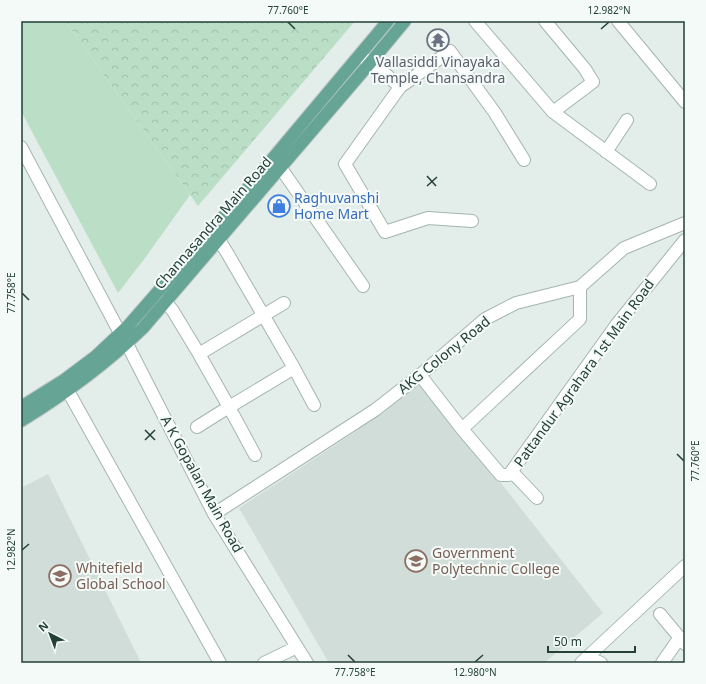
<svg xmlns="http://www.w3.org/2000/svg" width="706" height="684" font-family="'Noto Sans',sans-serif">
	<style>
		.built { fill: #d1ddd8 }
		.grass { fill: #bbdfc6 }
		.forest { fill: url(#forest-crowns) }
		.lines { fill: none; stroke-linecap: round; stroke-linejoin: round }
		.minor-casing { stroke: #a5b5b0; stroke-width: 14 }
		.major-casing { stroke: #c1c9c7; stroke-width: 14 }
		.minor { stroke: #fff; stroke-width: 12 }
		.major { stroke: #66a496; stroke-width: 12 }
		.ticks { fill: none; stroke: #223f38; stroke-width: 1.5 }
		.labels { text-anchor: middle; stroke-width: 4; stroke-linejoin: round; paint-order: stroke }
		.worship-label { font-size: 14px; fill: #5b616d; stroke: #f4faf7 }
		.shop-label { font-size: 14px; fill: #366cbe; stroke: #f4faf7; text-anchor: start }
		.street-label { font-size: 14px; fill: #223f38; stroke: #f4faf7 }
		.education-label { font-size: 14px; fill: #785e54; stroke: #f4faf7; text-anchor: start }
		.neatline { fill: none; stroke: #223f38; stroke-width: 1.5 }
		.ticks-label { font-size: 10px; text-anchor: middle; fill: #223f38 }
	</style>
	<defs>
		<pattern id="forest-crowns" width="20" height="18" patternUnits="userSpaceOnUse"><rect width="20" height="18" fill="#bbdfc6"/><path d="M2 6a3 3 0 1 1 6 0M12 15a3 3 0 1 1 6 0" fill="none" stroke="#a0c0ab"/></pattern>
	</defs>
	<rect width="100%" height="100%" fill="#e3ede9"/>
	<path class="built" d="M420,380L603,613L544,663H329L239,508L355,432Z
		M48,474L141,663H21V488Z"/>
	<path class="grass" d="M21,21H65L190,195L145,258L118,293L21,111Z"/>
	<path class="forest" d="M65,21H355L198,206Z"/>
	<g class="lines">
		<g class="minor-casing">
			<path id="minor" d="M475,21L553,112L650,184
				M545,21L585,69L593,82L553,112
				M618,21L685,102
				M362,57L381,70L400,87L450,51L495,113L524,160
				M400,87L345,164L385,232L428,218L472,221
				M21,147L120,333L127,344L214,514L307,663
				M606,152L627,120
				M280,167L363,286
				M219,240L226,251L294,368L229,407L199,354L284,303
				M165,301L173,311L199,354
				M294,368L314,405
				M420,375L462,429L501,475H509L617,324L685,240
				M68,391L220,663
				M197,427L229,407L255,455
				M462,429L580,319V287
				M512,472L537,498
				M214,514L375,410L420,375L485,319L516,303L580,287L624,248L685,223
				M660,614L685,644
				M588,657L601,663
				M264,663L297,647
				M581,663L685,566
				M662,663L680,637"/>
		</g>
		<g class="major-casing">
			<path id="major" d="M21,407L64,380L96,356L128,326L237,201L388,21
				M21,421C65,394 106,364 143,328L370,63L405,21"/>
		</g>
		<use href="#minor" class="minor"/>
		<use href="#major" class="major"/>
	</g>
	<path class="ticks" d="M288,22L295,29M601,29L609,22M427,176L436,186M427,186L437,177M22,293L29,300M145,430L155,440M145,440L155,430M677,454L684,461M22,550L29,544M348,655L355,662M475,662L483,655"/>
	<defs>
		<g id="temple-ring" transform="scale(1.15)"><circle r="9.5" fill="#f4faf7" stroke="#6b7280" stroke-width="1.5"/><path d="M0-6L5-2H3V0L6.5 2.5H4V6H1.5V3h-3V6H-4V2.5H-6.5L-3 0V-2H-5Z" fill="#6b7280"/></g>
		<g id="shop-ring" transform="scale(1.15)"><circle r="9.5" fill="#f4faf7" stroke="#3f7fe0" stroke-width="1.5"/><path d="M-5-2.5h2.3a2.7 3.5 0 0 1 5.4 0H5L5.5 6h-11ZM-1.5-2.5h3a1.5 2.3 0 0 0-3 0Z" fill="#3f7fe0"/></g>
		<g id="university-ring" transform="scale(1.15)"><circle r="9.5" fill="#f4faf7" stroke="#8d6e63" stroke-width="1.5"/><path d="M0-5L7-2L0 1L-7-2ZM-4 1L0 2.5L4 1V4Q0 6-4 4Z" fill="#8d6e63"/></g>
		<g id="school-ring" transform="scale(1.15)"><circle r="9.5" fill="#f4faf7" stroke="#8d6e63" stroke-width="1.5"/><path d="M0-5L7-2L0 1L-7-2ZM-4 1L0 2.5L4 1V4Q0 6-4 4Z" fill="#8d6e63"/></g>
	</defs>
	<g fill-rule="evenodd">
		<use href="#temple-ring" x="438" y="40"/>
		<use href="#shop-ring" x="279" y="206"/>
		<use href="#university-ring" x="416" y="561"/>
		<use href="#school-ring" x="60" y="576"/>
	</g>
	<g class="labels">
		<g class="worship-label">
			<text x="438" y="67">Vallasiddi Vinayaka<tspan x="438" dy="16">Temple, Chansandra</tspan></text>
		</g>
		<g class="shop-label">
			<text x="294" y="203">Raghuvanshi<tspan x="294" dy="16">Home Mart</tspan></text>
		</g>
		<g class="street-label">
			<text transform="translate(213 223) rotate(-49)" y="5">Channasandra Main Road</text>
			<text transform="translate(444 355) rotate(-39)" y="5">AKG Colony Road</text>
			<text transform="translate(584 373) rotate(-54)" y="5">Pattandur Agrahara 1st Main Road</text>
			<text transform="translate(202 484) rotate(61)" y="5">A K Gopalan Main Road</text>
		</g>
		<g class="education-label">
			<text x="432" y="558">Government<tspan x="432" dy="16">Polytechnic College</tspan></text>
			<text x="76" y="573">Whitefield<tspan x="76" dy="16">Global School</tspan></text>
		</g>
	</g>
	<rect width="706" height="684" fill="none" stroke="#f4faf7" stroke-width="44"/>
	<g transform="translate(50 634) rotate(318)" stroke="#f4faf7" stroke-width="3" paint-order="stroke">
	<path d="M0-3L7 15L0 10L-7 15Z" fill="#223f38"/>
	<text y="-6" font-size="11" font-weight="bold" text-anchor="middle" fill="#223f38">N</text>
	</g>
	<path d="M548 646v6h87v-6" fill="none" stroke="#223f38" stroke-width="2"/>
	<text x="554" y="646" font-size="12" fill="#223f38" stroke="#f4faf7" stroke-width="3" paint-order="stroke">50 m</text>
	<rect x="22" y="22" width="662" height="640" class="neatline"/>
	<g class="ticks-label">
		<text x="288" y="14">77.760°E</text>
		<text x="609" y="14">12.982°N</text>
		<text transform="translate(11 293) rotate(-90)" y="4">77.758°E</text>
		<text transform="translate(695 461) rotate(-90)" y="4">77.760°E</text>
		<text transform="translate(11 550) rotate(-90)" y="4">12.982°N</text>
		<text x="355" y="676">77.758°E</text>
		<text x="475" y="676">12.980°N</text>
	</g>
</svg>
